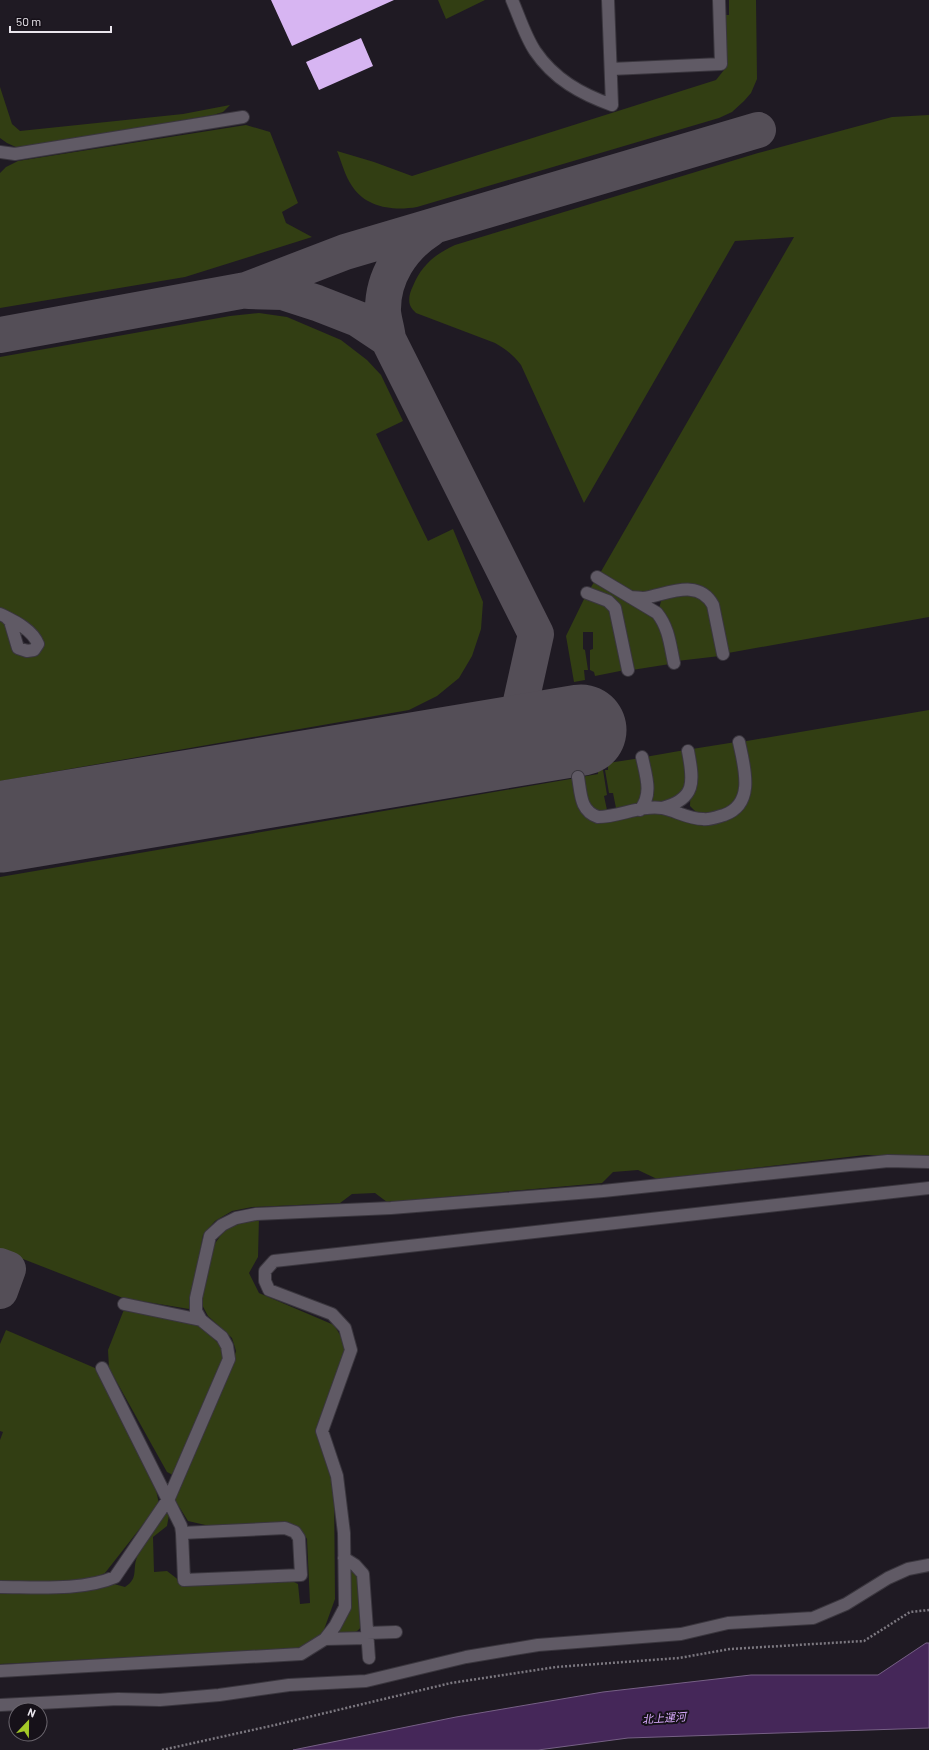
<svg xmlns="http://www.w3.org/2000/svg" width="929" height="1750" font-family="Barlow,'Noto Sans JP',sans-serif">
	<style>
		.green { fill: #323e13 }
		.water { fill: #452759; stroke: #766085 }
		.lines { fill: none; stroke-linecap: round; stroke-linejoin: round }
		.taxiway { stroke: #544e57; stroke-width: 36 }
		.runway { stroke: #544e57; stroke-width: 91 }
		.building { fill: #d7b5f2 }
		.minor-casing { stroke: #3a363e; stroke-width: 14 }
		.path { stroke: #7c7880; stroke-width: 2.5; stroke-dasharray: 2 2; stroke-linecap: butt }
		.minor { stroke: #605a65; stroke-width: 12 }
		.labels { text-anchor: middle; stroke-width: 4; stroke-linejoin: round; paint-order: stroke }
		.water-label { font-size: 11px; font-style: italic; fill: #d9abfd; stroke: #161119 }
	</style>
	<rect width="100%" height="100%" fill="#1f1a23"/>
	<path class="green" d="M438,0H485L446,19Z
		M729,0H756L757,79L751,93L744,101L732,112L719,118L417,207C394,211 366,208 352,186C345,176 342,163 337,151L374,162L412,176L716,80L724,70L726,62L724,15H729Z
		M0,87L12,124L20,131L183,114L230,105L223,112L213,115L18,148L7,143L0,138Z
		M929,115V617L728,653L712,595H634L599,575L794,237L735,241L584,503L521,365C513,355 506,349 495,343L416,313C414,311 411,308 410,305C408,299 410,292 413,286C421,266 435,254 455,245L758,153L892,117Z
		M246,125L270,132L298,203L282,212L286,223L312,237L185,277L0,308V173L6,167L18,161Z
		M259,313L287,317L341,340L367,360L381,375L403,421L376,434L428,541L453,529L483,602L481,629L472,656L459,678L437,696L409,710L0,781V616L4,618L15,651L42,643L0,610V357L230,316Z
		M596,579L657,617L670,664L632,670L617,605L588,592Z
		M691,594L706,601L720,656L677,661L659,609L661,601L665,598Z
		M586,595L613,609L625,670L595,676L594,672L590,670V650L593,649V632H583V649L585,650L588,670H584L585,680L574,682L566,636Z
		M929,710V1156L865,1155L657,1179L638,1170L613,1172L602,1183L387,1202L375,1193L352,1194L340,1203L252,1207L232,1211L215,1221L203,1235L189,1309L123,1298L0,1250V877L576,778L584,812H660L694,823L745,806L751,791L750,776L741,742Z
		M736,742C741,768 753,801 719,810C712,813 705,815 698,814L690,806L692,749Z
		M685,750L690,774L680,798L651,806L645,757Z
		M641,758L643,803L602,815L589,809L581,777L598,774V771L603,770L607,795L604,796L607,810L616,808L613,793H609L605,770H608V763Z
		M259,1217L258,1257L249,1273L259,1293L334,1325L348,1348L319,1423L334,1487L335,1599L321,1638L303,1648L0,1664V1590L83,1587L96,1590L114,1584L125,1587C139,1578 132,1570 137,1557C142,1543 155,1524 163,1511L169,1515L167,1526L153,1537L154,1572L167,1571L180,1581L184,1586L292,1581L298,1584L300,1604L310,1603L307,1539L299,1527L286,1522L214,1527L188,1521L175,1500L232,1364L236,1351L232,1338L208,1316L200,1301L214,1245L227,1226Z
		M125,1307L197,1322L221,1346L223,1361L175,1476L167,1472L109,1368L108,1350Z
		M6,1330L95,1368L155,1485L159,1504L105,1573L92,1579L0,1585V1440L3,1432L0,1431V1344Z
		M348,1566L360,1579L361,1627C356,1634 350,1634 341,1634L339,1631C354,1605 350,1594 348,1566Z"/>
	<path class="water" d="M926,1643H929V1728L628,1738L538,1750H293L456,1717L603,1692L751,1675H878Z"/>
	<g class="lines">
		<path class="taxiway" d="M430,229C402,247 382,277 383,312C384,321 387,330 388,339L536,634L512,742
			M249,291L283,292L317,303L358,319L388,339
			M0,335L246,290L345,252L758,130
			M0,1266L8,1269L0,1291"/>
		<path class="runway" d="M0,827L581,730"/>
	</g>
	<path class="building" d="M271,0H394L292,46Z
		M361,38L373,66L319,90L306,62Z"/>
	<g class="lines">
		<g class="minor-casing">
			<path id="minor" d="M512,0C519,16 525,36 535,51C554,79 581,94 612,105L608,0
				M611,69L721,64L719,0
				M0,152L15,154L243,117
				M597,577L657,613C669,628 670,645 674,663
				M587,593L608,601L615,608L628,670
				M630,597C635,597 639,598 643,598C666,595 698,577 713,605L723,654
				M0,614C14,621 32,629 38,644L34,650L27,651L18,648L10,621L6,617
				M578,777C581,794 580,811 598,817C619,817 640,805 662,808C676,811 689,819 703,819C710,820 717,817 724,815C756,804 744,766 739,742
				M662,808C696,799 694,782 688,751
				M640,810C653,794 646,776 642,757
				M124,1304L201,1320
				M102,1368L181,1526L182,1533L184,1580L301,1575L299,1538L295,1532L285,1528L182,1533
				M344,1558L355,1565L363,1574L369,1658
				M0,1587C35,1587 83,1591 115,1577L169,1498L229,1359L227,1346L222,1337L201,1320L196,1311V1298L210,1236L222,1225L236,1218L256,1214L391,1208L603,1191L888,1161L929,1162
				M367,1633L396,1632
				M325,1639L367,1638
				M0,1671L301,1654L325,1639L335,1626L345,1607L344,1533L337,1476L322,1431L351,1350L345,1328L332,1314L269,1290L265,1281V1271L274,1261L929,1188
				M0,1705L118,1699L160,1700L219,1695L289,1685L366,1681L466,1657L538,1645L681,1634L728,1623L813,1618L846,1604L888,1578L908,1569L929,1565"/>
		</g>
		<path class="path" d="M162,1750L275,1725L451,1683L556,1667L679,1658L730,1649L864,1641L910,1612L929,1610"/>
		<use href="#minor" class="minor"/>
	</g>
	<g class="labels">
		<g class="water-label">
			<text transform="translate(664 1718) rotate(-4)" y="4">北上運河</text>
		</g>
	</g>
	<g transform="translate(28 1722) rotate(22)"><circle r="19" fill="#161119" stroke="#6b666e"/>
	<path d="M0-3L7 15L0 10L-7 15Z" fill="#a3c927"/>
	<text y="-6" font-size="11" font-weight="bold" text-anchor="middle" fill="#eae6ed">N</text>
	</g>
	<path d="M10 26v6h101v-6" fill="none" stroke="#eae6ed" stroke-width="2"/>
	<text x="16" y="26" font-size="12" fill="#eae6ed" stroke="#161119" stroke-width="3" paint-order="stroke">50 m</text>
</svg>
